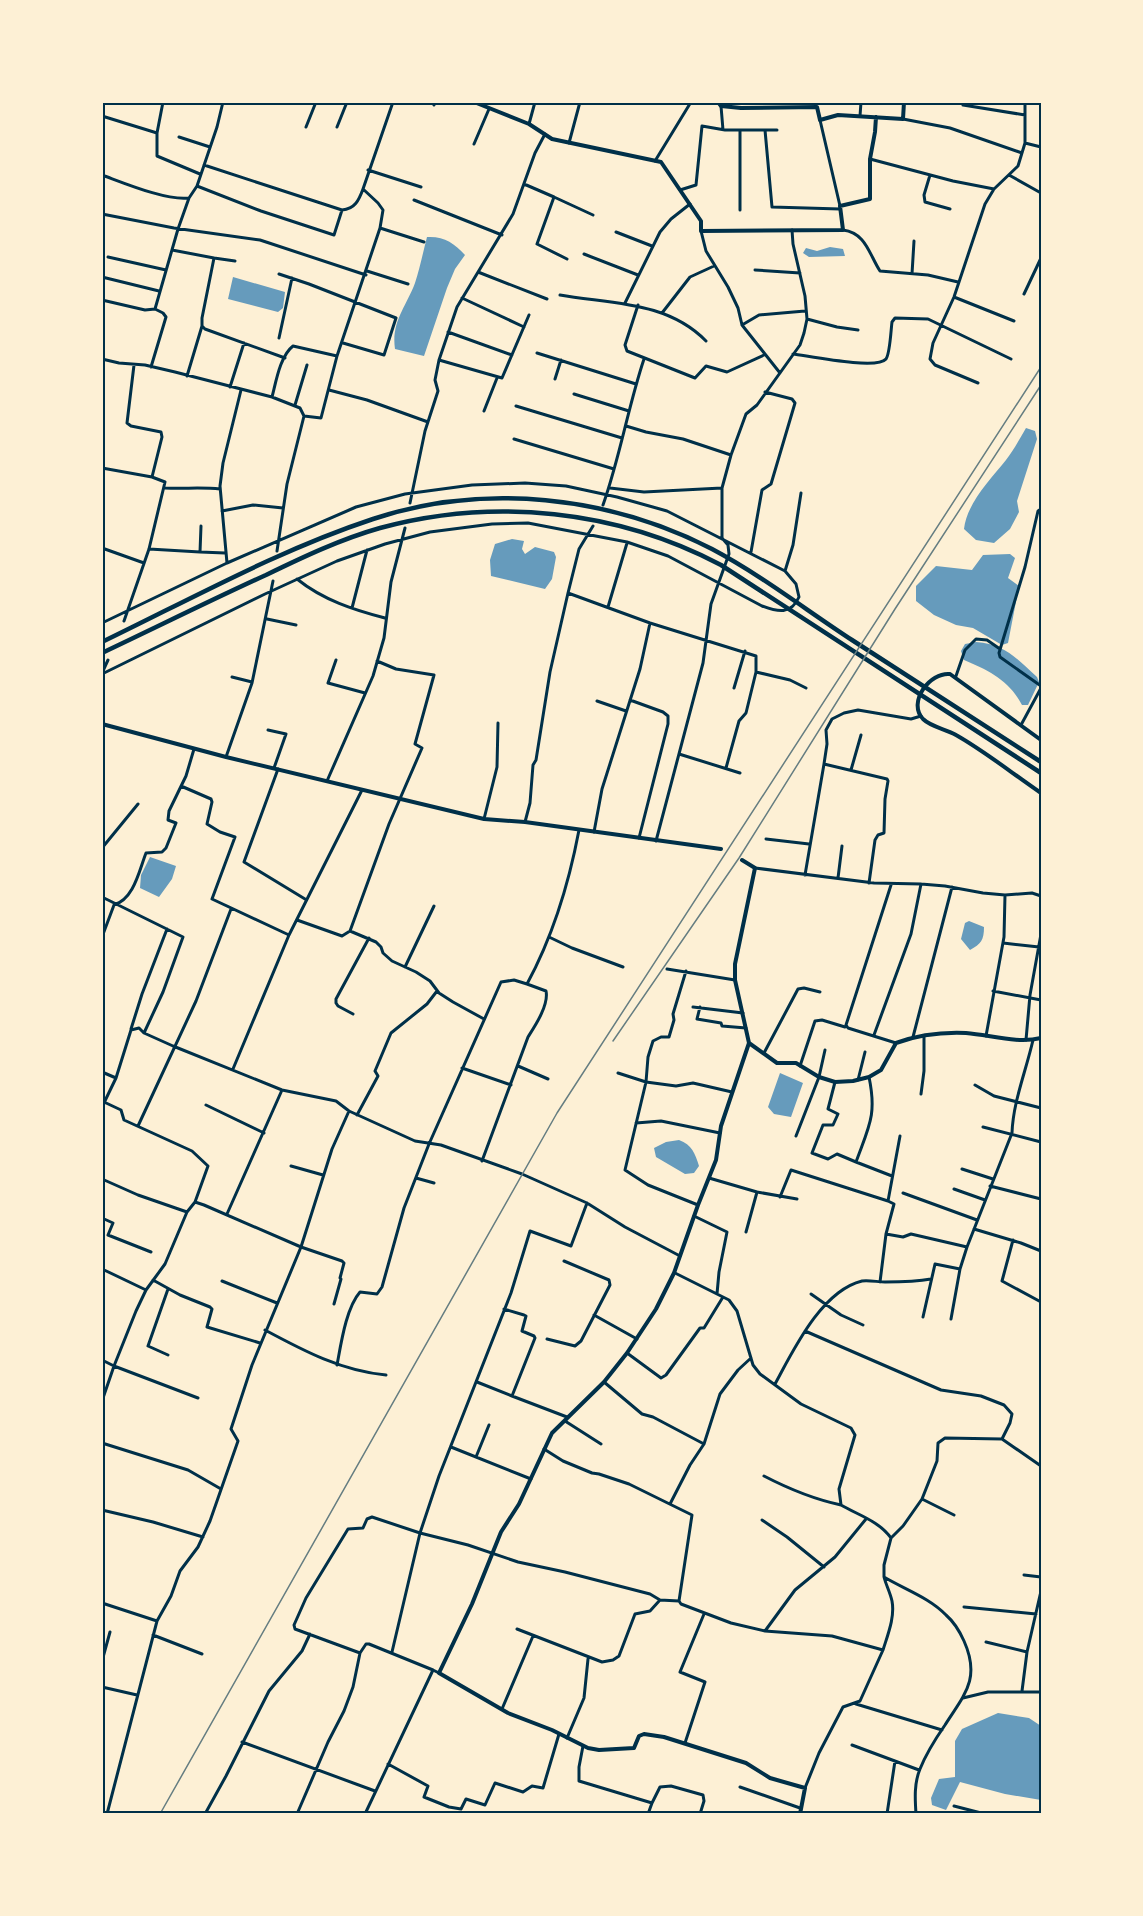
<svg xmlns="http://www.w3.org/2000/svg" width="1143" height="1916" font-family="'Nunito Sans',sans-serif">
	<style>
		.water { fill: #669bbc }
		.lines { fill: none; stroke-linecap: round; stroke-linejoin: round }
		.minor { stroke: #003049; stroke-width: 3 }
		.tertiary { stroke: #003049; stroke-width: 4 }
		.trunk { stroke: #003049; stroke-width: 4.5 }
		.rail { stroke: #657d81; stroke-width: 1.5 }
		.neatline { fill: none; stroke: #003049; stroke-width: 2 }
	</style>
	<rect width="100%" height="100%" fill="#fdf0d5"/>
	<path class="water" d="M427,237C444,236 454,243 465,255L455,269L447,288L424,356L395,349C391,322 406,307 415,283C420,268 423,252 427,237Z
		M830,247L843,249L845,256L809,257L803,253L806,248L817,251Z
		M233,277L285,292L283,308L278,312L228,299Z
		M1026,428L1035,431L1037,439L1017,501L1019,512L1010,529L994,543L976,540L964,529C967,503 990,480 1006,460C1014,450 1020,438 1026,428Z
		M512,539L524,541L522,549L525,554L535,547L554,552L556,557L552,579L545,589L491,576L490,560L495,544Z
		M1010,554L1015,558L1008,578L1019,586L1008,643L1002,645L973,628L956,625L934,615L916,601V586L936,566L972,570L983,555Z
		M976,642C1005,644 1016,658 1037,677L1039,682L1028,705H1022C1009,680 988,670 964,660L961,651L965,644Z
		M150,857L176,866L172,879L159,897L140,888L141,875Z
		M969,921L984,927C984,940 981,944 970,950L961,939L965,923Z
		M780,1073L803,1083L791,1117L774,1114L768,1107Z
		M679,1140C692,1145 695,1153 699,1166L694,1173L685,1174L656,1157L654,1148L666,1142Z
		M998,1713L1029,1718L1041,1726V1800L1005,1794L960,1782L946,1810L932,1805L931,1798L939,1779L955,1777V1741L962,1729Z"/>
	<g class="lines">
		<path class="minor" d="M163,102L157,133V156L200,174
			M279,102L281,103
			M434,105L435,102
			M963,105L1025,115
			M721,106L723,130
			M102,116L157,133
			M860,116L861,102
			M903,119L950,128L1022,153
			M820,120L840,206
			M529,124L535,102
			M306,127L316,102
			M337,127L347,102
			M765,130L772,207L840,209
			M179,137L210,147
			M569,143L580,102
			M1025,143L1041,147
			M474,144L489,109
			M870,159L953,181L994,189
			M655,161L691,102
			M204,165L342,210C355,209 359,200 363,189
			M368,170L421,187
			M102,175C124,183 167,201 189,198L197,186L261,211L334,235L342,210
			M930,175L924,195L925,202L950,209
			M1009,175L1041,193
			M524,184L554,197L537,244L567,259
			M197,186L217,127L223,102
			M680,190L696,185L702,126L725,130H777
			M554,197L593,215
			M414,200L502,235
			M740,210V131
			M102,214L174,228L260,240L366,275
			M380,228L424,242
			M843,230C866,233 869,254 880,271L928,275L958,282
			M701,231L706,251L728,287L738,308L742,325L780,373
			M616,232L652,246
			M172,250L214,258L202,318V326L205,329L285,358
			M584,254L638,275
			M108,257L166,270
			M214,258L235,261
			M755,270L800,273
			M367,271L408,284
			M478,272L547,299
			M279,274L309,284L396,318L384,355L343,343
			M912,274L914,241
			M102,277L159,291
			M1024,294L1041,258
			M560,295C611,304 667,301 706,341
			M954,297L1014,321
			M462,298L524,327
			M102,300L145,310L155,309L178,229L189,198
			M625,303L660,232L671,219L690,204
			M638,305L625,345L627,351L695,378L706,366L727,372L764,355
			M662,313L690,277L714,266
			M807,319L837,327L858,330
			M742,325L759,315L805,311
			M448,332L512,355
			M279,338L292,278
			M537,353L636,384
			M793,354C809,356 877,370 886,359C890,354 891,329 892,322L895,318L928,319L1011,359
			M102,359L119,363L145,365L175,372L272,397L300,408L304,416
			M439,360L502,378L529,315
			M134,365L127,423L131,426L161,432L162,437L152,477
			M151,367L166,317L163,313L155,309
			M187,376L202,326
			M555,379L561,360
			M978,383L935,365L930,359L933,343L954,297L985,204L994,189L1018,166L1025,143V102
			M230,387L244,343
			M329,390L367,400L428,422
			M574,394L629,411
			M272,397C276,382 280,356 293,346L337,356
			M295,405L307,365
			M516,406L622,438
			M484,411L497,378
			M626,426L646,432L683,439L731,455
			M514,439L614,469
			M102,468L152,477L165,482L149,549L124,621
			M165,488C184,489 201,487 220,489
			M610,488L644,492L722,488
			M410,503L425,431L438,391L435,380L439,360L457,307L513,214L535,153L545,134
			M603,505C620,457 628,407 644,359
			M1041,509L1038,511L1025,567L999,653L1000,657L1041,686
			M222,511L253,505L283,508
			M593,526L579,549L568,593L650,623L756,656V672L746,713L739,721L726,768
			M102,548L144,563
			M149,549L200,552L201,526
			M277,551L287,484L304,416L321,418L337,356L380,228L383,210L378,203L363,189L393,102
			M200,552L225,553
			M751,552L762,490L771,484L795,403L792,399L765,392
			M227,563L220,486L223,463L241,390
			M785,571L793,545L801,493
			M297,579C323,600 354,610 385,618
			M608,607L627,543
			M352,608L367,550
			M267,619L296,625
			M102,623L227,563L356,507L405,494L472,485L525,483L566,486L617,497L667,511L785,571L796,584L799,597C791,615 778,612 762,606L668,556L627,542L528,523L492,524L430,532L385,544L337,561L265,594L102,674
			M336,660L328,683L365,693
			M756,672L790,680L806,688
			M102,673L108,660
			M956,676L965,650L976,639L987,640L1000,649
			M232,677L252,682
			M734,688L745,651
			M630,700L663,712L668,716V724L639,838
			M597,701L626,711
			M1021,725L1041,688
			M268,730L286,734L274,768
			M679,754L740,773
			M226,757L252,683L273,581
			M824,764L887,779L888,781L885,799L884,833L878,835L875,840L869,883
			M278,769L244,862L305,899
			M851,770L861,735
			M327,781L373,676L384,638L391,582L405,528
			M181,786L211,799L212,802L207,824L220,832L235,837L212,899L289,935
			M484,819L497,767L498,723
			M525,822L530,803L533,765L536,760L550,672L568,593
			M594,832L602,789L640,669L650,623
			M766,839L809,844
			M656,841L703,663L711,604L729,554L728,545L722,538V488L731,455L746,414L757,405L800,345L804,333L807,319L805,296L793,244L792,230
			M102,848L138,804
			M755,868L874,883L921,884L945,886L983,893L1005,895L1032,893L1041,896
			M805,875L824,764L827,744L826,730L832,719L844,713L858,710L911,719L921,716
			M838,878L842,846
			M891,885L846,1025L848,1028L896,1043
			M102,897L183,937L163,992L144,1033
			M297,920L342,936L350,931L376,942L381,947L383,953L392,961L416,972L430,981L439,993L453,1002L484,1019
			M350,931L389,824L422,748L415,744L434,675L396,669L377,661
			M102,937L114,905C134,899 139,871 146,853L162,852L166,848L176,823L168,820L169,811L186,776L194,749
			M549,937L572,948L623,967
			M1003,943L1039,947
			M405,967L434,906
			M667,969L735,980
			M686,971L673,1014L674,1020L669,1037H661L653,1041L648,1057L646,1082L625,1170L648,1185L698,1205
			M993,991L1041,1000
			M693,1007L743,1013
			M700,1007L697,1019L721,1023L722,1026L746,1028
			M353,1014L338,1006L336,1003V999L369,938
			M131,1029L142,994L167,929
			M874,1035L911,934L921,884
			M986,1036L1004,937L1005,895
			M913,1037L952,887
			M1026,1040L1030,995L1041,934
			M764,1053L798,989L804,988L820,992
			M518,1066L548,1079
			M800,1066L815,1021L822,1020L845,1027
			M462,1068L511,1085
			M233,1069L289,935L362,790
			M102,1072L116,1078L131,1030L139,1028L144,1033L173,1046L282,1090L336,1101L349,1111L415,1141L441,1145L522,1174L587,1203L625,1227L680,1256
			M618,1073L646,1082L676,1086L693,1083L732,1092
			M869,1077C877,1115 869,1126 856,1162L892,1176
			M858,1080L865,1052
			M835,1082L828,1109L838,1114L833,1125H823L812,1153L828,1159L837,1154L856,1162
			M975,1085L994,1096L1041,1108
			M921,1094L924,1071V1037
			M104,1102L121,1110L124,1120L192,1151L208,1166L195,1202
			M206,1105L264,1133
			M102,1107L116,1078
			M357,1115L378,1076L375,1071L391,1033L427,1004L437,991
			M636,1123L661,1121L720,1133
			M138,1126L196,1001L231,909
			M983,1127L1041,1142
			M796,1136L819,1077L825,1050
			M482,1161L528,1037C535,1026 549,1005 546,991L527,984
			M291,1166L323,1175
			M962,1169L993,1179
			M416,1178L434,1183
			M709,1178L757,1192L746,1232
			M102,1179L138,1195L187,1212L195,1202L204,1205L301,1247L342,1261L344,1263L340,1278L341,1279L334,1304
			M990,1186L1041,1199
			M954,1189L985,1200
			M757,1192L797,1199
			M903,1193L977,1220
			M780,1197L791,1170L888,1201L894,1204L886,1234
			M888,1201L900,1136
			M187,1212L165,1264L146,1290L136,1311L114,1366L198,1398
			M227,1214L282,1090
			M694,1216L727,1232L719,1272L717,1294
			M102,1218L113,1223L108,1235L151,1252
			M974,1229L1021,1243L1041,1251
			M1013,1240L1002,1281L1041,1302
			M102,1269L146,1290
			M675,1273L729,1300L737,1311L753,1365L760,1374L801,1404L851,1428L855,1435L839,1489L841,1505C858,1515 879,1521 891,1538L884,1565V1577C904,1589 930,1598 946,1615C954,1622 960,1632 964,1641C981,1679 964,1695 945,1725C936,1738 926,1754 920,1769C914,1783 915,1799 916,1814
			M153,1280L180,1295L210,1307L212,1309L207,1327L260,1343
			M222,1281L277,1303
			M880,1282L886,1234L903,1237L911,1234L967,1247
			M168,1289L148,1346L168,1355
			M811,1294L841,1315L863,1325
			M504,1309L524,1315L526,1316L522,1331L534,1336L535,1338L512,1396L567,1417
			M594,1315L637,1339
			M923,1317L935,1264L960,1269
			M951,1319L960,1269L967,1247L1012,1133C1013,1102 1026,1071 1033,1040
			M265,1330C304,1351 342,1371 386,1375
			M805,1331L941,1390L981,1396L1004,1405L1012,1414L1010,1423L1002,1439
			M547,1339L575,1346L581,1341L610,1285L609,1280L564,1261
			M627,1353L661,1378L666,1375L700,1328H704L723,1297
			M102,1360L114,1366L102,1401
			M337,1365C341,1344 346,1308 360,1292L377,1294L382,1287L404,1208L429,1144L501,982L514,980L527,984C553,936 569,883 579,830
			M477,1382L512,1396
			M604,1382L642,1414L653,1417L704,1444
			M775,1384C793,1351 821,1291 862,1281C869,1280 878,1282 885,1282C900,1282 915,1282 931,1279
			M565,1421L601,1444
			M102,1443L188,1470L221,1489
			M451,1447L531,1479
			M544,1449L563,1461L592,1473L599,1474L629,1484L692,1515L679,1601L681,1604L731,1623L765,1631
			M476,1457L489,1425
			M764,1476C789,1489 813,1499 841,1505
			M922,1499L954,1515
			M670,1504L690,1465L704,1444L720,1394L738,1370L751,1358
			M102,1510L153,1522L203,1537
			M762,1520L787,1537L824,1567
			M891,1538L903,1526L922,1499L937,1461L938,1443L945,1438L1002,1439L1041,1466
			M1024,1575L1041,1577
			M102,1603L157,1621
			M964,1607L1036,1614
			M517,1629L602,1662L613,1660L619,1656L635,1614L650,1611L660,1600
			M153,1635L202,1654
			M986,1642L1027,1652
			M883,1650C888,1634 895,1617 892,1601C890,1592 886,1585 884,1577
			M392,1652L420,1533L468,1545L518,1562L565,1572L650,1594L660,1600L679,1601
			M102,1661L110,1632
			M433,1670L369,1644H366L360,1653L295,1629L294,1625L306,1598L348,1529L363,1528L367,1519L372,1517L420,1533L439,1476L511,1293L530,1231L571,1246L587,1203
			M102,1687L137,1695
			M1022,1691L1027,1652L1041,1591
			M963,1698L988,1692H1041
			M856,1704L942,1730
			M502,1709L533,1636
			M567,1738L584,1698L588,1659
			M242,1742L375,1791
			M685,1743L705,1682L680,1672L704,1614
			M852,1745L919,1770
			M583,1746L579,1767V1781L652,1803L648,1814
			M388,1764L428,1786L424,1797L449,1807L461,1809L466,1799L485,1805L495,1783L523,1792L532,1786L543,1788L559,1734
			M740,1787L800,1808
			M805,1788L819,1753L843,1707L860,1701L883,1650L832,1636L765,1631L795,1590L835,1557L866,1519
			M652,1803L660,1787L671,1786L703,1795L704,1801L700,1814
			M954,1806L985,1814
			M107,1814L157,1621L171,1596L180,1571L198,1547L210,1521L238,1441L231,1429L252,1365L301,1247L332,1149L349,1111
			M205,1814L226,1776L269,1691L302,1651L310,1634
			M297,1814L328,1742L344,1711L353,1687L360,1653
			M365,1814L433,1670L439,1673
			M887,1814L895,1761"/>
		<path class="tertiary" d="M474,102L529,124L552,139L661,162L701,221V231L843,230L840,206L870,199V159L875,132L876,117
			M718,102L721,106L741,108L817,107L820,120L838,115L903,119L904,102
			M102,724L226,757L484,819L525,822L721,849
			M1041,740L950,674C930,672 907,702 923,719C931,727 946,729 956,735C986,752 1013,774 1041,793
			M742,860L755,868L735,964V980L749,1043L721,1126L716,1160L698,1205L674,1273L656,1309L627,1353L604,1382L552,1433L519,1504L501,1532L472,1604L439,1673L508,1713L552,1730L588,1748L599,1750L634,1748L639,1736L644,1734L664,1737L746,1763L770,1778L805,1788L800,1814
			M749,1043L777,1063H796L819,1077L835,1082L853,1081L869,1077L881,1070L896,1043C918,1035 943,1032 966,1033C991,1035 1017,1044 1041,1038"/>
		<path class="trunk" d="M102,642C191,599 279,550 373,519C484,482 609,496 712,549C761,575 806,610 852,640C915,681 978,722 1041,762
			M102,653C157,627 211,600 266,575C303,557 341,539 380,528C494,497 617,510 721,565L1041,773"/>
		<path class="rail" d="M613,1041L739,858L895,609L1041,385
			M160,1814L557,1113L1041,367"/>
	</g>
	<rect width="1143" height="1916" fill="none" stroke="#fdf0d5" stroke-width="207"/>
	<rect x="104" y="104" width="936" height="1708" class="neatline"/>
</svg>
